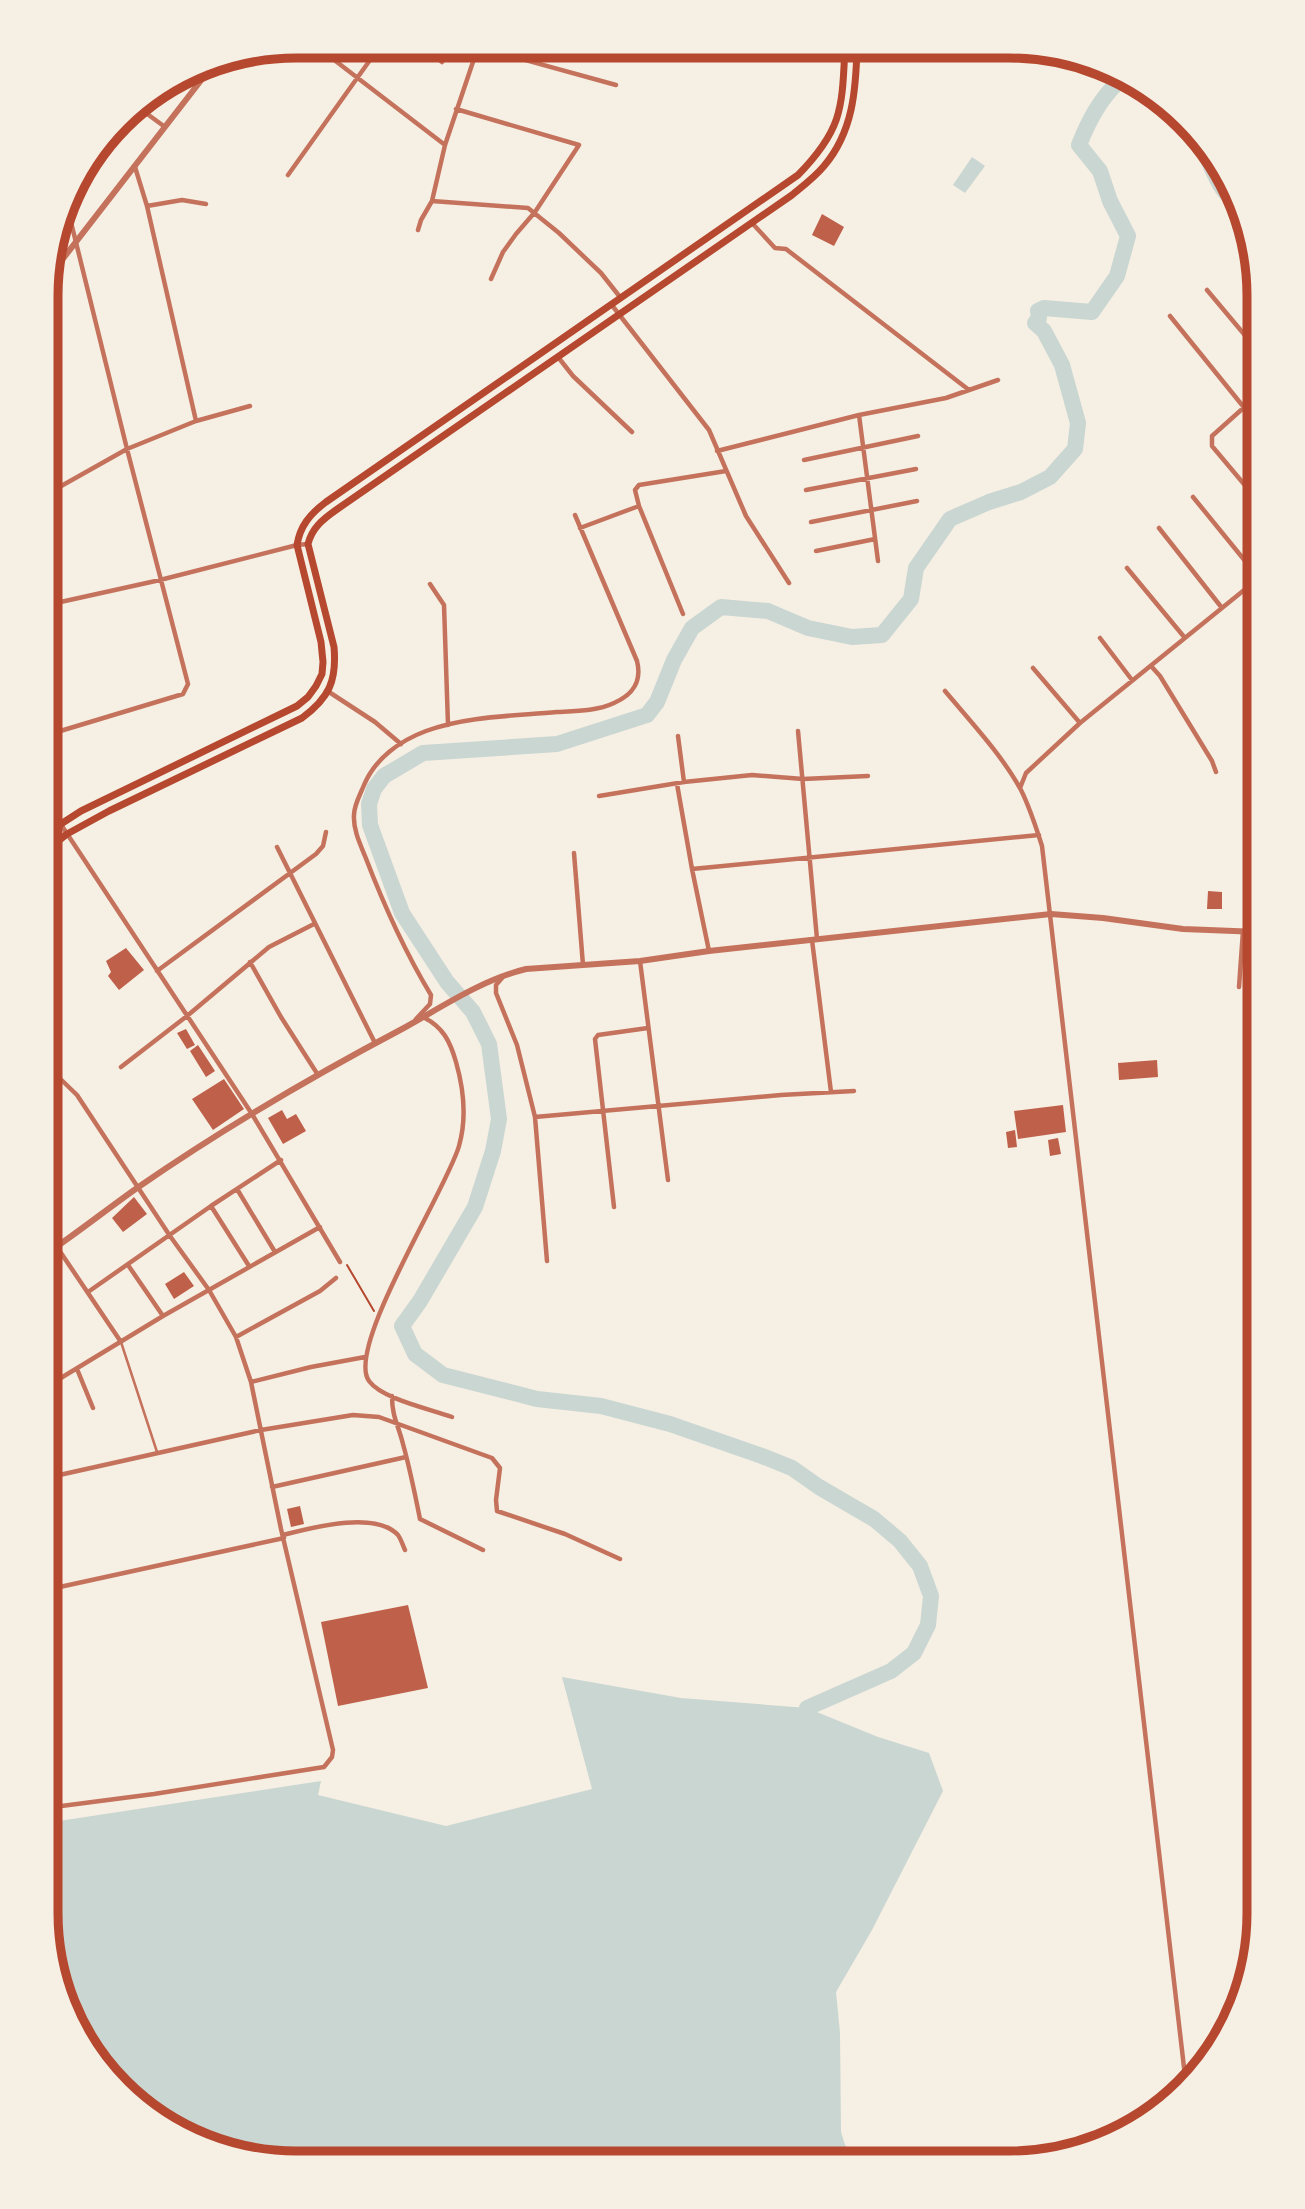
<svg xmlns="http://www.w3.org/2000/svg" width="1305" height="2209" font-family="Quicksand,sans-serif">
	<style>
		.water { fill: #c9d6d2 }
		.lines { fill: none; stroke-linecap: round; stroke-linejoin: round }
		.river { stroke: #c9d6d2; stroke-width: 16 }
		.building { fill: #bf614a }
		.path { stroke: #b5482f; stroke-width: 2 }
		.service { stroke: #c5725c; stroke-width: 2.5 }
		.minor { stroke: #c5725c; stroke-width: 4.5 }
		.tertiary { stroke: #c5725c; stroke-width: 6 }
		.primary { stroke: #b5482f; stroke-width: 7 }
		.rim { fill: none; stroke: #b5482f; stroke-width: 9 }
	</style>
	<rect width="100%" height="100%" fill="#f6efe4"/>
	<path class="water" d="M972,157L985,166L965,193L953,185Z
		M562,1677L681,1698L807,1708L878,1737L929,1753L943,1791L872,1930L836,1992L840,2033L841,2132L845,2145L862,2163L263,2161L144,2112L64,2009L46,1913V1823L321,1781L318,1795L446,1826L592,1789Z"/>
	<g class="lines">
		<path class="river" d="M1206,155C1215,174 1221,196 1241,204
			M807,1708L891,1671L914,1653L928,1625L931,1596L920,1566L900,1541L874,1519L819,1487L792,1468L762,1456L670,1424L601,1406L537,1399L443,1375L415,1354L402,1326L420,1301L475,1207L493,1151L499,1119L489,1044L473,1012L447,982L402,913L370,825L369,804L374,789L384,776L423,753L557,744L647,715L657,702L674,660L692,628L721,607L768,611L808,628L852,637L882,635L911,599L916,568L950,519L989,502L1021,492L1050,477L1075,449L1078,423L1062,365L1044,331L1035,323L1039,318L1038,311L1044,308L1092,312L1117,276L1128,236L1110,201L1100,171L1079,145C1089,120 1100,99 1120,80"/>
	</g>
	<path class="building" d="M822,214L844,227L834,246L812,235Z
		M1208,891L1222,892V909H1207Z
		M126,948L144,970L119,990L108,976L111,972L106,961Z
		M186,1029L195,1045L187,1049L177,1033Z
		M198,1045L215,1071L206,1077L190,1051Z
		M1157,1060L1158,1077L1119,1080L1118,1063Z
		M224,1079L244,1109L213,1130L192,1099Z
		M1063,1105L1066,1132L1018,1139L1014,1111Z
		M282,1110L287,1119L296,1114L306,1131L283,1144L268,1118Z
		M1015,1130L1017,1147L1008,1148L1006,1132Z
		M1058,1138L1061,1154L1050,1156L1048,1140Z
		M134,1197L147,1214L123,1232L112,1218Z
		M184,1272L194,1286L174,1299L165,1284Z
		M300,1506L304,1524L291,1527L287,1509Z
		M408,1605L428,1688L338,1706L321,1622Z"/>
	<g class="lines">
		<path class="path" d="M347,1265L374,1311"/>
		<path class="service" d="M46,1231L56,1245
			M121,1342L157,1452"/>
		<path class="minor" d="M316,46L445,145
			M423,46L442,62
			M135,105L165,127
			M456,109L579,145L535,212L516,234L503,252L491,279
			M135,167L147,206L196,421
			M288,175L380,46
			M432,201L528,208L559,233L601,273L620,297
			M147,206L182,200L206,204
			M752,223L775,248L786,249L969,390
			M418,230L421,220L432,201L445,145L478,47L616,85
			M1207,290L1259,352
			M611,304L709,430L746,516L789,583
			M1170,316L1259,426
			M558,357L573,376L632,432
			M859,415L878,561
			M717,451L859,415L946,398L998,380
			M804,460L918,436
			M806,490L916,469
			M47,494L127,449L196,421L250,406
			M1193,497L1259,578
			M1259,502L1212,446V436L1259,394
			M811,522L917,501
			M580,528L639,506
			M1159,528L1222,608
			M816,551L875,539
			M1127,568L1185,638
			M430,584L444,605L448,725
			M47,605L160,580L297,545L308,544
			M683,614L639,506L635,490L639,485L726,471
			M1100,638L1132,680
			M1151,666L1160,676L1212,761L1216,772
			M1033,668L1080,723
			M945,691C971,722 1002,755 1021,790C1030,808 1036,827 1042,846L1185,2076
			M329,692L375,722L401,744
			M798,731L817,939
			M47,735L183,694L188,684L127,449L66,202
			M678,736L684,782
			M677,784L692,869L709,951
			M47,786L60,823L252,1114L340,1262
			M1020,788L1026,773L1080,723L1259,578
			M599,796L684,782L752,775L803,779L868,776
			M277,847L375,1043
			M574,853L583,965
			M692,869L1039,835
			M812,940L831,1092
			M640,961L668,1180
			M250,962L281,1017L318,1075
			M157,971L316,854L323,846L326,832
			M502,978L496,985V993L517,1045L535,1117L547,1261
			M1239,987L1243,931
			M423,1017C443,1027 450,1041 456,1062C464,1090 467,1118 459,1146C447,1189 345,1348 369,1381C382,1399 430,1409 452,1417
			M416,1019L430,1004L431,995C405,952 383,903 365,856C360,844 353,829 354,815C354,805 360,795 364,785C375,759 399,741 426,731C466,716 514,716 557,712C576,711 597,711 614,703C633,695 642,681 637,661L575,515
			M121,1067L187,1016L269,947L314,924
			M535,1117L781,1095L854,1091
			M237,1189L275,1252
			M211,1206L249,1266
			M614,1207L595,1039L598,1035L648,1028
			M57,1247L121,1342
			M128,1265L163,1316
			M88,1292L211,1206L281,1160
			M236,1337L320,1291L336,1278
			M77,1369L93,1408
			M251,1382L311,1367L365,1357
			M46,1387L163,1316L320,1227
			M392,1396C392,1417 398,1424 403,1444C410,1469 415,1494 420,1519L483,1550
			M46,1478L261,1430L353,1415L379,1417L492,1458L500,1468L496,1500L497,1511L565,1534L620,1559
			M272,1487L406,1457
			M283,1535C311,1528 375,1510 398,1535C401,1539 403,1546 405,1550
			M46,1590L284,1538
			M46,1808L154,1794L324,1767L332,1757L333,1750L281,1529L251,1382L236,1337L209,1290L170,1236L77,1095L47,1066"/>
		<path class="tertiary" d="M48,278L216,61
			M46,1254C77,1233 106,1210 137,1188C221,1130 311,1077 402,1029C442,1007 481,980 526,969L640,961L709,951L1051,914L1103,918L1183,929L1259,932"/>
		<path class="primary" d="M47,833L81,811L297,706L308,697L316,686L322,674L323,662L321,642L297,545C300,526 310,514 326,502L798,175C843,129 842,108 845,47
			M47,850L67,834L109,811L302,718C329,698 337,681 334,647L308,544C312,528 323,519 336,510L792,195C803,186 815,177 824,166C853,132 856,90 857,47"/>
	</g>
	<path d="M0 0H1305V2209H0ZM296 58H1009A238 238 0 0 1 1247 296V1913A238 238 0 0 1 1009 2151H296A238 238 0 0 1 58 1913V296A238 238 0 0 1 296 58Z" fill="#f6efe4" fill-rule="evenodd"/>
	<path class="rim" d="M296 58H1009A238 238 0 0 1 1247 296V1913A238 238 0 0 1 1009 2151H296A238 238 0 0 1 58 1913V296A238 238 0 0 1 296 58Z"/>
</svg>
